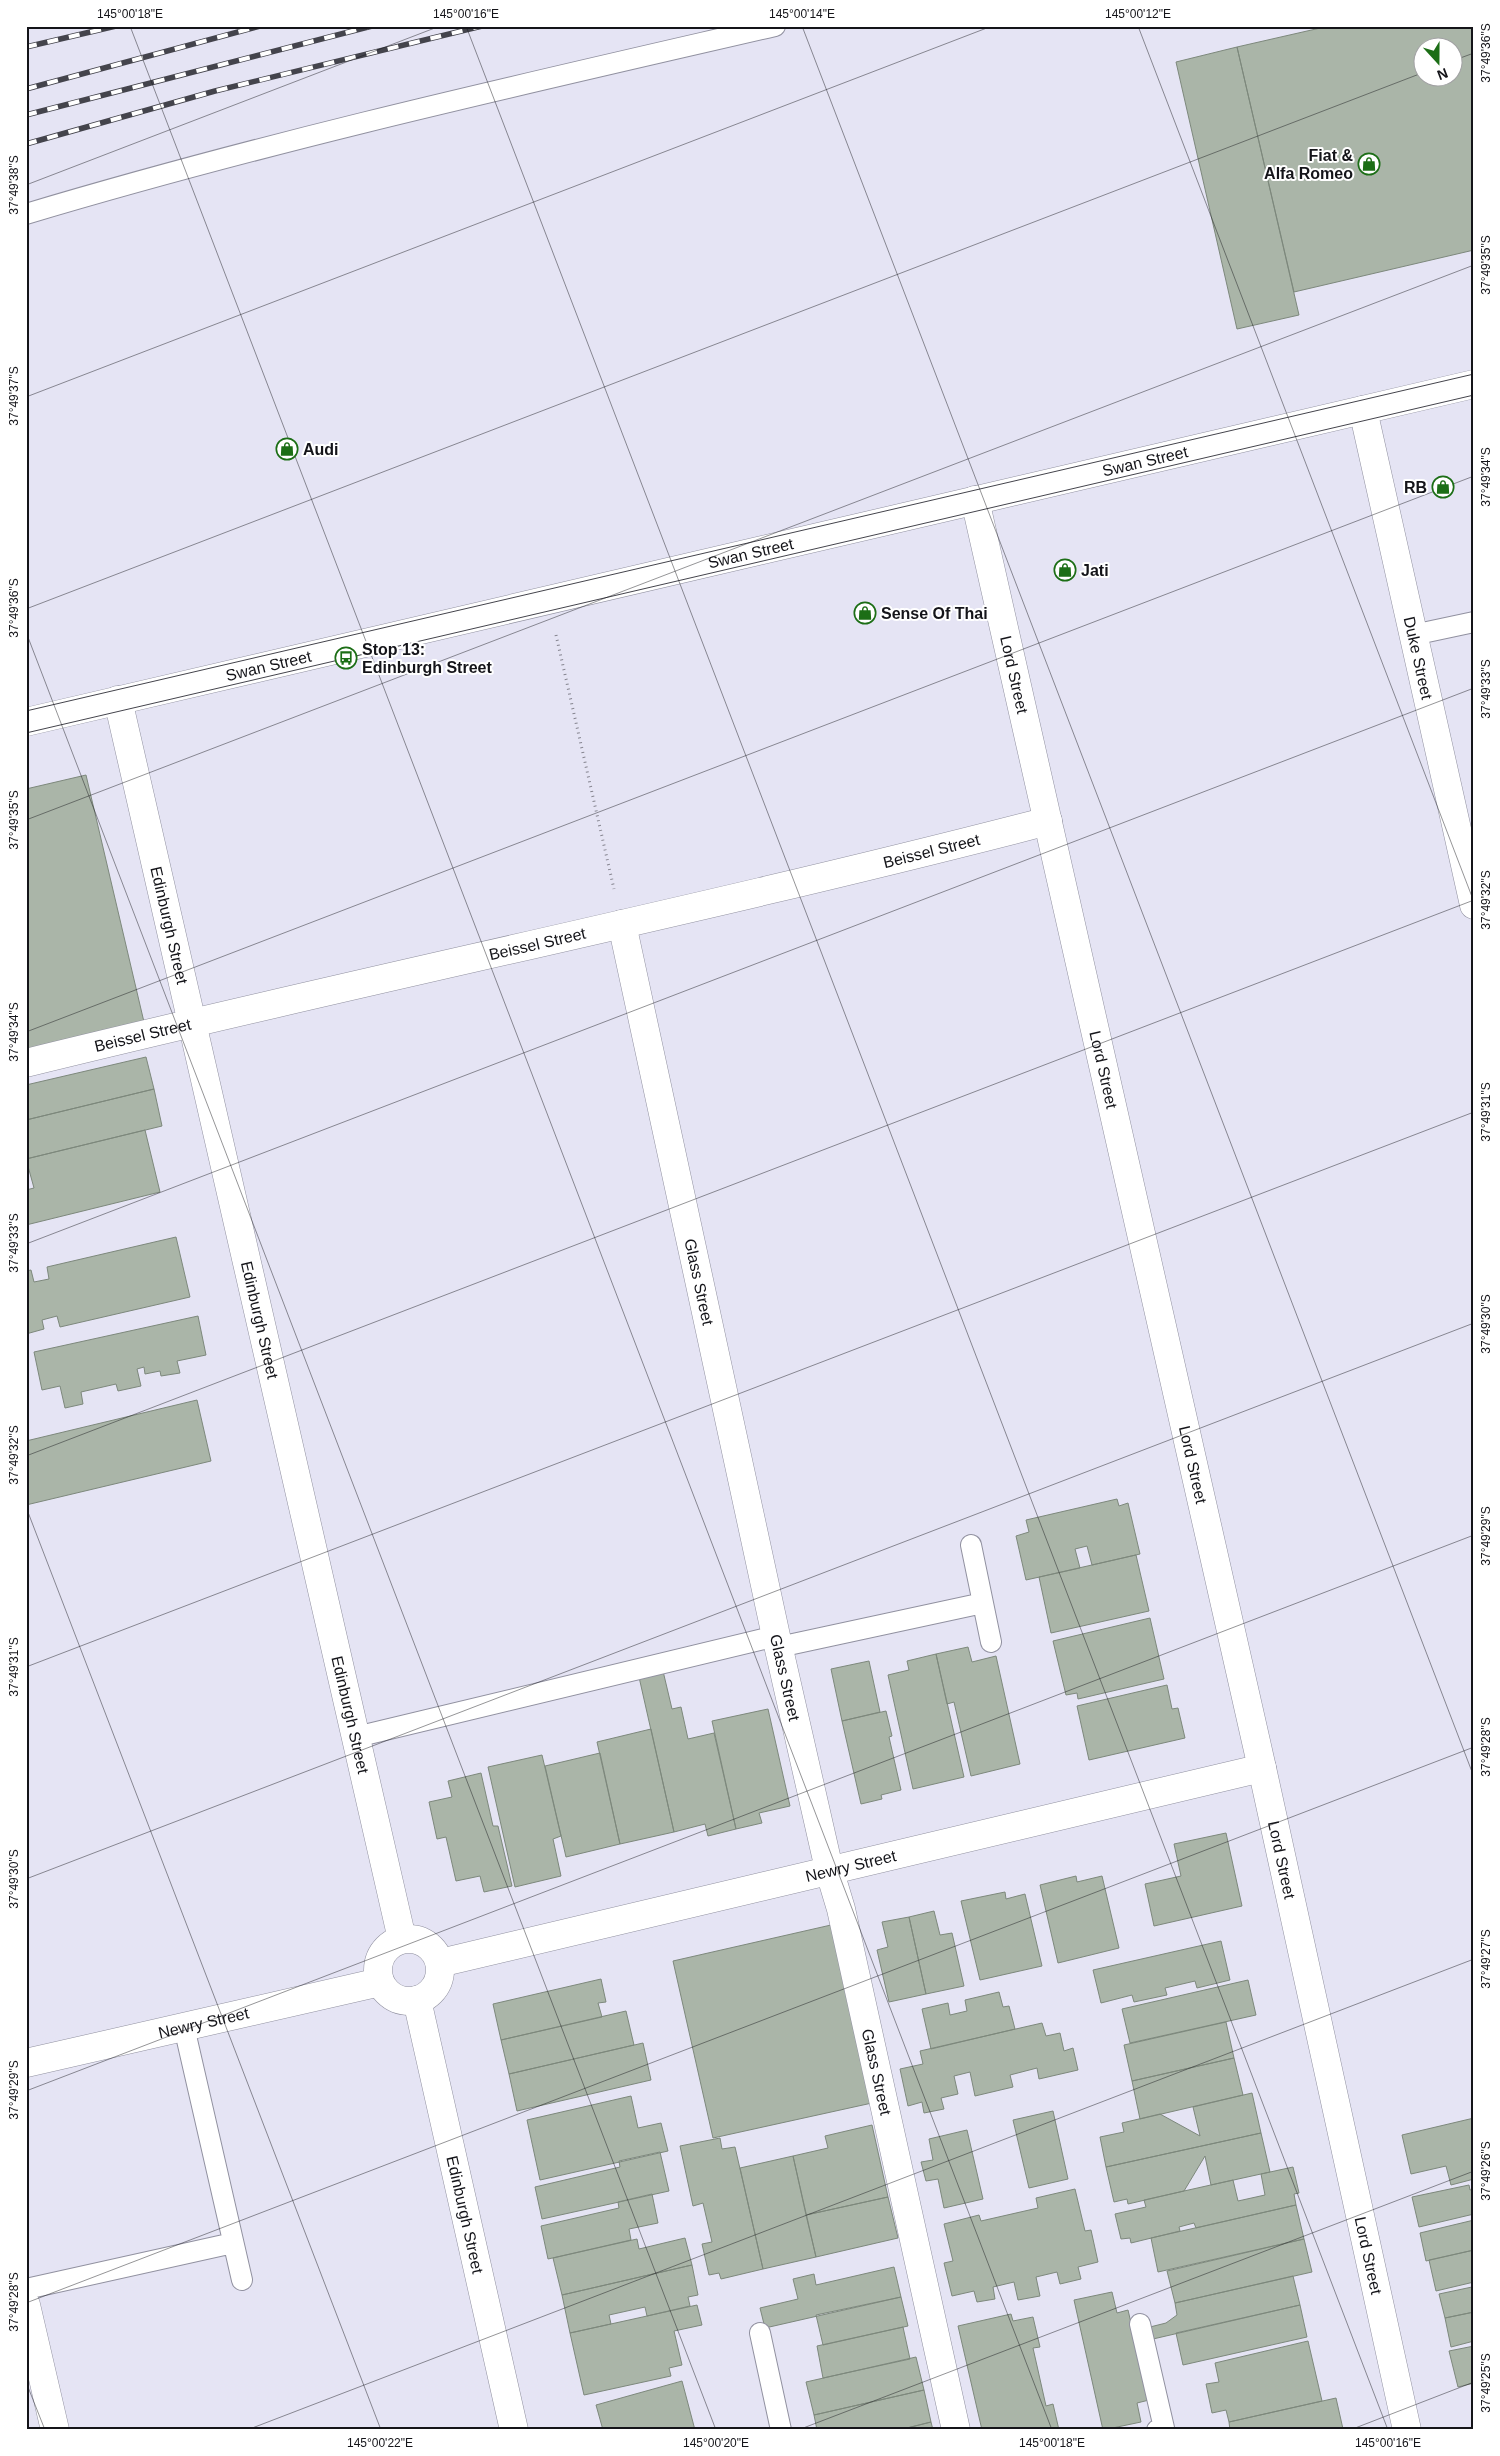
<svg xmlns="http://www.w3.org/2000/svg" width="1500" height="2456" font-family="Helvetica,sans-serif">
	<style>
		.building { fill: #aab5a8; stroke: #7d887c; fill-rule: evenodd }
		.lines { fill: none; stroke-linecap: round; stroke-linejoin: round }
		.service-casing { stroke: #9191a0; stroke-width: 22 }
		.minor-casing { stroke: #9191a0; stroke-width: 29 }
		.secondary-casing { stroke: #9191a0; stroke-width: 29 }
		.path { stroke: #868590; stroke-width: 3; stroke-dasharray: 1 4; stroke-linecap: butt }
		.service { stroke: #fff; stroke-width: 20 }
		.minor { stroke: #fff; stroke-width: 28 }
		.secondary { stroke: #fff; stroke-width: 28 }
		.tram { stroke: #44444c; stroke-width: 1 }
		.rail-casing { stroke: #44444c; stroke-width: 5.5 }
		.rail { stroke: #fff; stroke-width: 4; stroke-dasharray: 11; stroke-linecap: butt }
		.ticks { fill: none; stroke: #141419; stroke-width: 1; stroke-opacity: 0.45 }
		.labels { text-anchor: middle; stroke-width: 4; stroke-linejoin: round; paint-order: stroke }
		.poi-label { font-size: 16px; font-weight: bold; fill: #141419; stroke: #fff; text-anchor: start }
		.street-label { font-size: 16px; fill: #141419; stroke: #fff }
		.neatline { fill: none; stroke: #141419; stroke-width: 2 }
		.ticks-label { font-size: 12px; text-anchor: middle; fill: #141419 }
	</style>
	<rect width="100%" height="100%" fill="#e5e4f4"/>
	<path class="building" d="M1329,26H1472L1474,250L1294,292L1237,47ZM1422,48H1452V78H1422Z
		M1237,47L1299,315L1237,329L1176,62Z
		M86,775L144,1022L26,1049V789Z
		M146,1057L154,1089L26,1120V1085Z
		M154,1089L162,1126L26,1159V1120Z
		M145,1130L160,1192L26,1225V1190L34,1188L26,1159Z
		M176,1237L190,1297L60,1327L57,1316L42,1320L44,1329L26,1334V1271L31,1270L34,1282L49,1279L47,1267Z
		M198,1316L206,1355L177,1361L180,1373L161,1376L160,1371L145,1374L144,1367L137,1369L141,1386L118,1391L116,1384L81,1392L83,1404L65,1408L60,1386L42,1390L34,1352Z
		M197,1400L211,1461L26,1505V1441Z
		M1117,1499L1119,1506L1128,1503L1140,1554L1092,1565L1087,1546L1075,1549L1080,1568L1026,1580L1016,1536L1029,1532L1026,1520Z
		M1136,1555L1149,1611L1051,1633L1039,1577Z
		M1150,1618L1164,1679L1078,1699L1077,1693L1066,1695L1053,1641Z
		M968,1647L972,1662L996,1656L1020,1764L971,1776L954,1702L947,1704L936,1654Z
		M936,1654L964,1777L913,1789L888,1675L909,1670L907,1661Z
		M869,1661L880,1712L842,1721L831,1669Z
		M663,1671L672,1709L681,1707L688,1739L714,1733L736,1829L708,1836L705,1824L674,1832L639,1677Z
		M1167,1685L1172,1709L1178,1708L1185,1738L1089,1760L1077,1706Z
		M768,1709L790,1806L759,1813L762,1823L736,1829L712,1721Z
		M886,1711L892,1736L889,1737L901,1790L881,1795L882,1799L861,1804L842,1721Z
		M651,1729L674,1832L620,1844L597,1742Z
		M600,1753L620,1844L566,1857L545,1766Z
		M542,1755L561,1836L553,1839L561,1876L515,1887L488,1767Z
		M481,1773L493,1826H498L512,1886L484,1892L480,1876L456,1881L446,1837L437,1839L429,1802L452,1797L448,1781Z
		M1226,1833L1242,1906L1154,1926L1145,1884L1181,1876L1174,1844Z
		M1076,1876L1077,1882L1102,1876L1119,1948L1058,1963L1040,1885Z
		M1005,1892L1006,1899L1025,1894L1042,1966L980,1980L961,1901Z
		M934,1911L940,1935L952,1933L964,1986L926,1994L909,1917Z
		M909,1917L926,1994L889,2002L877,1950L888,1947L882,1922Z
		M831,1925L872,2103L713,2138L673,1961Z
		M1221,1941L1230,1980L1197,1988L1195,1981L1165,1988L1167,1995L1134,2002L1132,1995L1101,2003L1093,1970Z
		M601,1979L606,2002L598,2003L602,2017L501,2040L493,2004Z
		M1248,1980L1256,2015L1130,2043L1122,2009Z
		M999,1992L1003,2007L1009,2006L1015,2029L931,2049L922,2009L948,2003L950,2015L967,2011L965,2000Z
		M626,2011L634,2045L509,2074L501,2040Z
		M1226,2022L1234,2058L1132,2081L1124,2045Z
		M1042,2023L1046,2036L1060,2033L1064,2051L1073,2048L1078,2070L1039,2079L1037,2068L1010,2075L1013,2087L975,2096L970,2072L954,2076L958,2094L941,2098L944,2109L924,2113L922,2102L908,2106L900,2069L923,2064L920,2051Z
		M643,2043L651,2080L517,2111L509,2074Z
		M1234,2058L1243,2095L1140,2119L1132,2081Z
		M1252,2093L1261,2133L1106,2167L1100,2137L1124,2132L1122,2123L1160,2114L1200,2136L1193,2107Z
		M631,2096L638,2128L661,2123L668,2151L540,2180L527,2120Z
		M1053,2111L1068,2179L1029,2188L1013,2120Z
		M1474,2118V2179L1451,2185L1446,2166L1411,2174L1402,2135Z
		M872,2125L888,2197L806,2215L793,2156L828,2148L825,2136Z
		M967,2130L983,2199L944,2208L938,2179L926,2181L921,2162L933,2160L929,2139Z
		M1261,2133L1270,2172L1211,2185L1205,2156L1184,2191L1128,2204L1127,2199L1114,2202L1106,2167Z
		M720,2138L722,2149L735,2147L763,2269L721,2279L719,2273L709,2275L702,2244L712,2242L703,2203L693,2206L680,2146Z
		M660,2152L669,2191L542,2219L535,2187L620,2167L619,2161Z
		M793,2156L816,2257L763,2269L740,2168Z
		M1293,2167L1299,2193L1294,2194L1296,2205L1196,2228L1194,2223L1179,2227L1180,2231L1131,2243L1130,2238L1121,2239L1115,2214L1146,2207L1144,2200L1233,2180L1238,2201L1265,2195L1261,2174Z
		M1469,2185L1470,2190L1474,2189V2214L1419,2227L1412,2197Z
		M1075,2189L1085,2231L1091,2230L1098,2262L1078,2267L1081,2279L1060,2284L1057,2272L1036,2277L1040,2296L1018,2300L1014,2282L993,2287L995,2299L977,2302L974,2291L952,2296L944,2263L953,2261L944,2224L979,2215L981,2221L1038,2208L1036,2198Z
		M652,2194L658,2223L629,2229L631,2240L548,2259L541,2226L619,2208L618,2202Z
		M888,2197L898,2238L816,2257L806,2215Z
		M1296,2205L1304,2239L1158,2272L1151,2238Z
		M1474,2220V2250L1426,2261L1420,2233Z
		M685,2238L692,2265L562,2295L553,2258L637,2239L639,2249Z
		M1304,2239L1312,2272L1175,2303L1167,2271Z
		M1474,2250V2282L1436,2291L1429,2260Z
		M692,2265L698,2295L688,2297L690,2306L647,2316L645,2307L609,2315L611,2324L570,2333L562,2295Z
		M894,2267L901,2297L765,2328L760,2308L798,2299L793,2279L814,2274L816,2285Z
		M1293,2276L1300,2305L1153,2339L1150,2327L1166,2323L1177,2315L1175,2303Z
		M1472,2287L1474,2312L1445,2318L1439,2294Z
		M1112,2292L1117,2313L1128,2310L1149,2400L1137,2403L1141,2422L1103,2430L1074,2300Z
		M901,2297L908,2326L823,2345L816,2315Z
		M697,2305L702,2325L674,2331L682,2365L669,2368L671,2376L584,2395L570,2333Z
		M1300,2305L1307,2337L1183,2365L1176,2333Z
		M1474,2312V2341L1451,2347L1445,2318Z
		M1011,2314L1013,2321L1033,2317L1040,2347L1033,2348L1046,2406L1053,2404L1059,2430H982L958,2326Z
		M903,2327L910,2359L823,2378L817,2346Z
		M1308,2341L1322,2401L1229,2422L1226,2410L1212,2413L1206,2384L1219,2382L1215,2363Z
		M1474,2346V2383L1458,2387L1449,2351Z
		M916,2357L924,2390L814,2415L806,2382Z
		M682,2381L695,2430H603L596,2405Z
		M924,2390L931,2422L899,2430H817L814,2415Z
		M1336,2398L1343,2429L1230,2430L1229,2422Z
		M931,2422L933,2430H899Z"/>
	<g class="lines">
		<g class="service-casing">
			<path id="service" d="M26,214C273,140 524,84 775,26
				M1413,635L1474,622
				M971,1545L991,1642
				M779,1647L983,1603
				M356,1737L776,1636
				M184,2027L242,2280
				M26,2289L233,2243
				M1140,2324L1164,2428L1157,2430
				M760,2333L781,2430"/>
		</g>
		<g class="minor-casing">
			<g id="minor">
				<path id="s1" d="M1363,410L1474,905"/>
				<path id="s2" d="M975,500L1262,1768L1407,2430"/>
				<path id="s3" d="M118,700L402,1939"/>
				<path id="s4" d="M622,924L776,1636L829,1869L841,1909L956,2430"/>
				<path id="s5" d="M26,1063C366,979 709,909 1048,821"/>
				<circle cx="409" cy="1970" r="31"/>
				<path id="s6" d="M440,1963L1262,1768"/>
				<path id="s7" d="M417,2000L514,2430"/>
				<path id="s8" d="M26,2063L380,1982"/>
				<path d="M26,2305L55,2430"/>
			</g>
		</g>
		<g class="secondary-casing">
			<g id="secondary">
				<path id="s9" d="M26,722L1474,384"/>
			</g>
		</g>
		<path class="path" d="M556,635L614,889"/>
		<use href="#service" class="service"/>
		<use href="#minor" class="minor"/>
		<use href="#secondary" class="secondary"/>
		<path class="tram" d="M26,711L1474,374
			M26,733L1474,395"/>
		<g class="rail-casing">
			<path id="rail" d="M26,47L116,26
				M26,89L260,26
				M26,115L372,26
				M26,144L215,91L482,26"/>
		</g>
		<use href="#rail" class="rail"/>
	</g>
	<path class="ticks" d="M130,26L1052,2430M466,26L1388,2430M802,26L1474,1777M1138,26L1474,902M1474,26V27M1452,61L1474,53M26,185L440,26M26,397L992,26M26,609L1422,73M26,632L716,2430M26,820L1474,265M26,1032L1474,476M26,1244L1474,688M26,1456L1474,900M26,1507L381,2430M26,1667L1474,1112M26,1879L1474,1323M26,2091L1474,1535M26,2303L1474,1747M26,2382L45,2430M247,2430L1474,1959M798,2430L1474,2171M1350,2430L1474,2382"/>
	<defs>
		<g id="shop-ring" transform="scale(1.125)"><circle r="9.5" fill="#fff" stroke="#1c6e16" stroke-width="1.5"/><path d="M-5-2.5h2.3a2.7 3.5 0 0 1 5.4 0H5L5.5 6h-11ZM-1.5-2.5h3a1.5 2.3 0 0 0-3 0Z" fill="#1c6e16"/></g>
		<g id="bus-ring" transform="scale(1.125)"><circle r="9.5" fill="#fff" stroke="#1c6e16" stroke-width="1.5"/><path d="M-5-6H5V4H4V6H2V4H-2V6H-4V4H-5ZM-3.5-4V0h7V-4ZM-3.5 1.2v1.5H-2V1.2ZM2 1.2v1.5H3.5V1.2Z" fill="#1c6e16"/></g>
	</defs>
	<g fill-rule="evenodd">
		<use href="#shop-ring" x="1369" y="164"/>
		<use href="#shop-ring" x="287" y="449"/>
		<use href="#shop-ring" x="1443" y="487"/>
		<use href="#shop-ring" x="1065" y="570"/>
		<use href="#shop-ring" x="865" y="613"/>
		<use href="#bus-ring" x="346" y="658"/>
	</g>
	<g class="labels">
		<g class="poi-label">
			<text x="1353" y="161" text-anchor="end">Fiat &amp;<tspan x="1353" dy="18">Alfa Romeo</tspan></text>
			<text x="303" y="455">Audi</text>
			<text x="1427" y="493" text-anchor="end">RB</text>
			<text x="1081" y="576">Jati</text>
			<text x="881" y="619">Sense Of Thai</text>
			<text x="362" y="655">Stop 13:<tspan x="362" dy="18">Edinburgh Street</tspan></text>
		</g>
		<g class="street-label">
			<text dy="6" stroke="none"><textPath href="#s9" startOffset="1149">Swan Street</textPath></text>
			<text dy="6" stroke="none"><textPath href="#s9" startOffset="744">Swan Street</textPath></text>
			<text dy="6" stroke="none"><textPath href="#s1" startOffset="254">Duke Street</textPath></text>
			<text dy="6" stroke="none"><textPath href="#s9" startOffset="249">Swan Street</textPath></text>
			<text dy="6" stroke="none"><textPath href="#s2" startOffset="179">Lord Street</textPath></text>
			<text dy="6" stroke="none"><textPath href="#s5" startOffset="930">Beissel Street</textPath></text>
			<text dy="6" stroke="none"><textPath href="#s3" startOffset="231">Edinburgh Street</textPath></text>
			<text dy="6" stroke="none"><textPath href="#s5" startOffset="525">Beissel Street</textPath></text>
			<text dy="6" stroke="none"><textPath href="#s5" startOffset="120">Beissel Street</textPath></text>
			<text dy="6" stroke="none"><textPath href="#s2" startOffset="584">Lord Street</textPath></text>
			<text dy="6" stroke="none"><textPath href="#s4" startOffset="366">Glass Street</textPath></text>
			<text dy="6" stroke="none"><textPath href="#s3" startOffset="636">Edinburgh Street</textPath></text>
			<text dy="6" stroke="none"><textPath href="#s2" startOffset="989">Lord Street</textPath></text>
			<text dy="6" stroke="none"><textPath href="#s4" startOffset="771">Glass Street</textPath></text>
			<text dy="6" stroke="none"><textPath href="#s3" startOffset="1041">Edinburgh Street</textPath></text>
			<text dy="6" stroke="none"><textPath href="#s2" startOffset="1394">Lord Street</textPath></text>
			<text dy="6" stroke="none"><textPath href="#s6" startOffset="422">Newry Street</textPath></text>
			<text dy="6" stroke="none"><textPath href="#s8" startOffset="182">Newry Street</textPath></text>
			<text dy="6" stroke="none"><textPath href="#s4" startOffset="1176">Glass Street</textPath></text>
			<text dy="6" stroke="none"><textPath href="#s7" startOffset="220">Edinburgh Street</textPath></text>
			<text dy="6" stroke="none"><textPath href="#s2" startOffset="1799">Lord Street</textPath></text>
		</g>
	</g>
	<rect width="1500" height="2456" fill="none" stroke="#ffffff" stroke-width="55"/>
	<g transform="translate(1438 62) rotate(159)"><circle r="24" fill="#ffffff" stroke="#a1a1a3"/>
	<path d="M0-4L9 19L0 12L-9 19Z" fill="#1c6e16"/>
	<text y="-8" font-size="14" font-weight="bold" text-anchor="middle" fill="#141419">N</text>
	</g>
	<rect x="28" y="28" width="1444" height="2400" class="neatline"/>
	<g class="ticks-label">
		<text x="130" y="18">145°00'18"E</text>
		<text x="466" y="18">145°00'16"E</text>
		<text x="802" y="18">145°00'14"E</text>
		<text x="1138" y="18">145°00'12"E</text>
		<text transform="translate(1486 53) rotate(-90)" y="4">37°49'36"S</text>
		<text transform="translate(14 185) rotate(-90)" y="4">37°49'38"S</text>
		<text transform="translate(1486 265) rotate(-90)" y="4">37°49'35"S</text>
		<text transform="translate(14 396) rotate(-90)" y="4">37°49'37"S</text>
		<text transform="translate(1486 477) rotate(-90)" y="4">37°49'34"S</text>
		<text transform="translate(14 608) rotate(-90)" y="4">37°49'36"S</text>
		<text transform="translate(1486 689) rotate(-90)" y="4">37°49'33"S</text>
		<text transform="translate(14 820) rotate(-90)" y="4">37°49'35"S</text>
		<text transform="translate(1486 900) rotate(-90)" y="4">37°49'32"S</text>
		<text transform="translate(14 1032) rotate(-90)" y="4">37°49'34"S</text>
		<text transform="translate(1486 1112) rotate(-90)" y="4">37°49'31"S</text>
		<text transform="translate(14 1243) rotate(-90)" y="4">37°49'33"S</text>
		<text transform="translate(1486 1324) rotate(-90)" y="4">37°49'30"S</text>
		<text transform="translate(14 1455) rotate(-90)" y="4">37°49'32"S</text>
		<text transform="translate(1486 1536) rotate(-90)" y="4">37°49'29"S</text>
		<text transform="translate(14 1667) rotate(-90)" y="4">37°49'31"S</text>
		<text transform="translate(1486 1747) rotate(-90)" y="4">37°49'28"S</text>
		<text transform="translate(14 1879) rotate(-90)" y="4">37°49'30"S</text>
		<text transform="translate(1486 1959) rotate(-90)" y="4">37°49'27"S</text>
		<text transform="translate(14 2090) rotate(-90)" y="4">37°49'29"S</text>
		<text transform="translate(1486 2171) rotate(-90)" y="4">37°49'26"S</text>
		<text transform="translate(14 2302) rotate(-90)" y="4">37°49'28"S</text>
		<text transform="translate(1486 2383) rotate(-90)" y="4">37°49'25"S</text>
		<text x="380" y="2447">145°00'22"E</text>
		<text x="716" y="2447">145°00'20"E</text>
		<text x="1052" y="2447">145°00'18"E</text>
		<text x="1388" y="2447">145°00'16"E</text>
	</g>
</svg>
